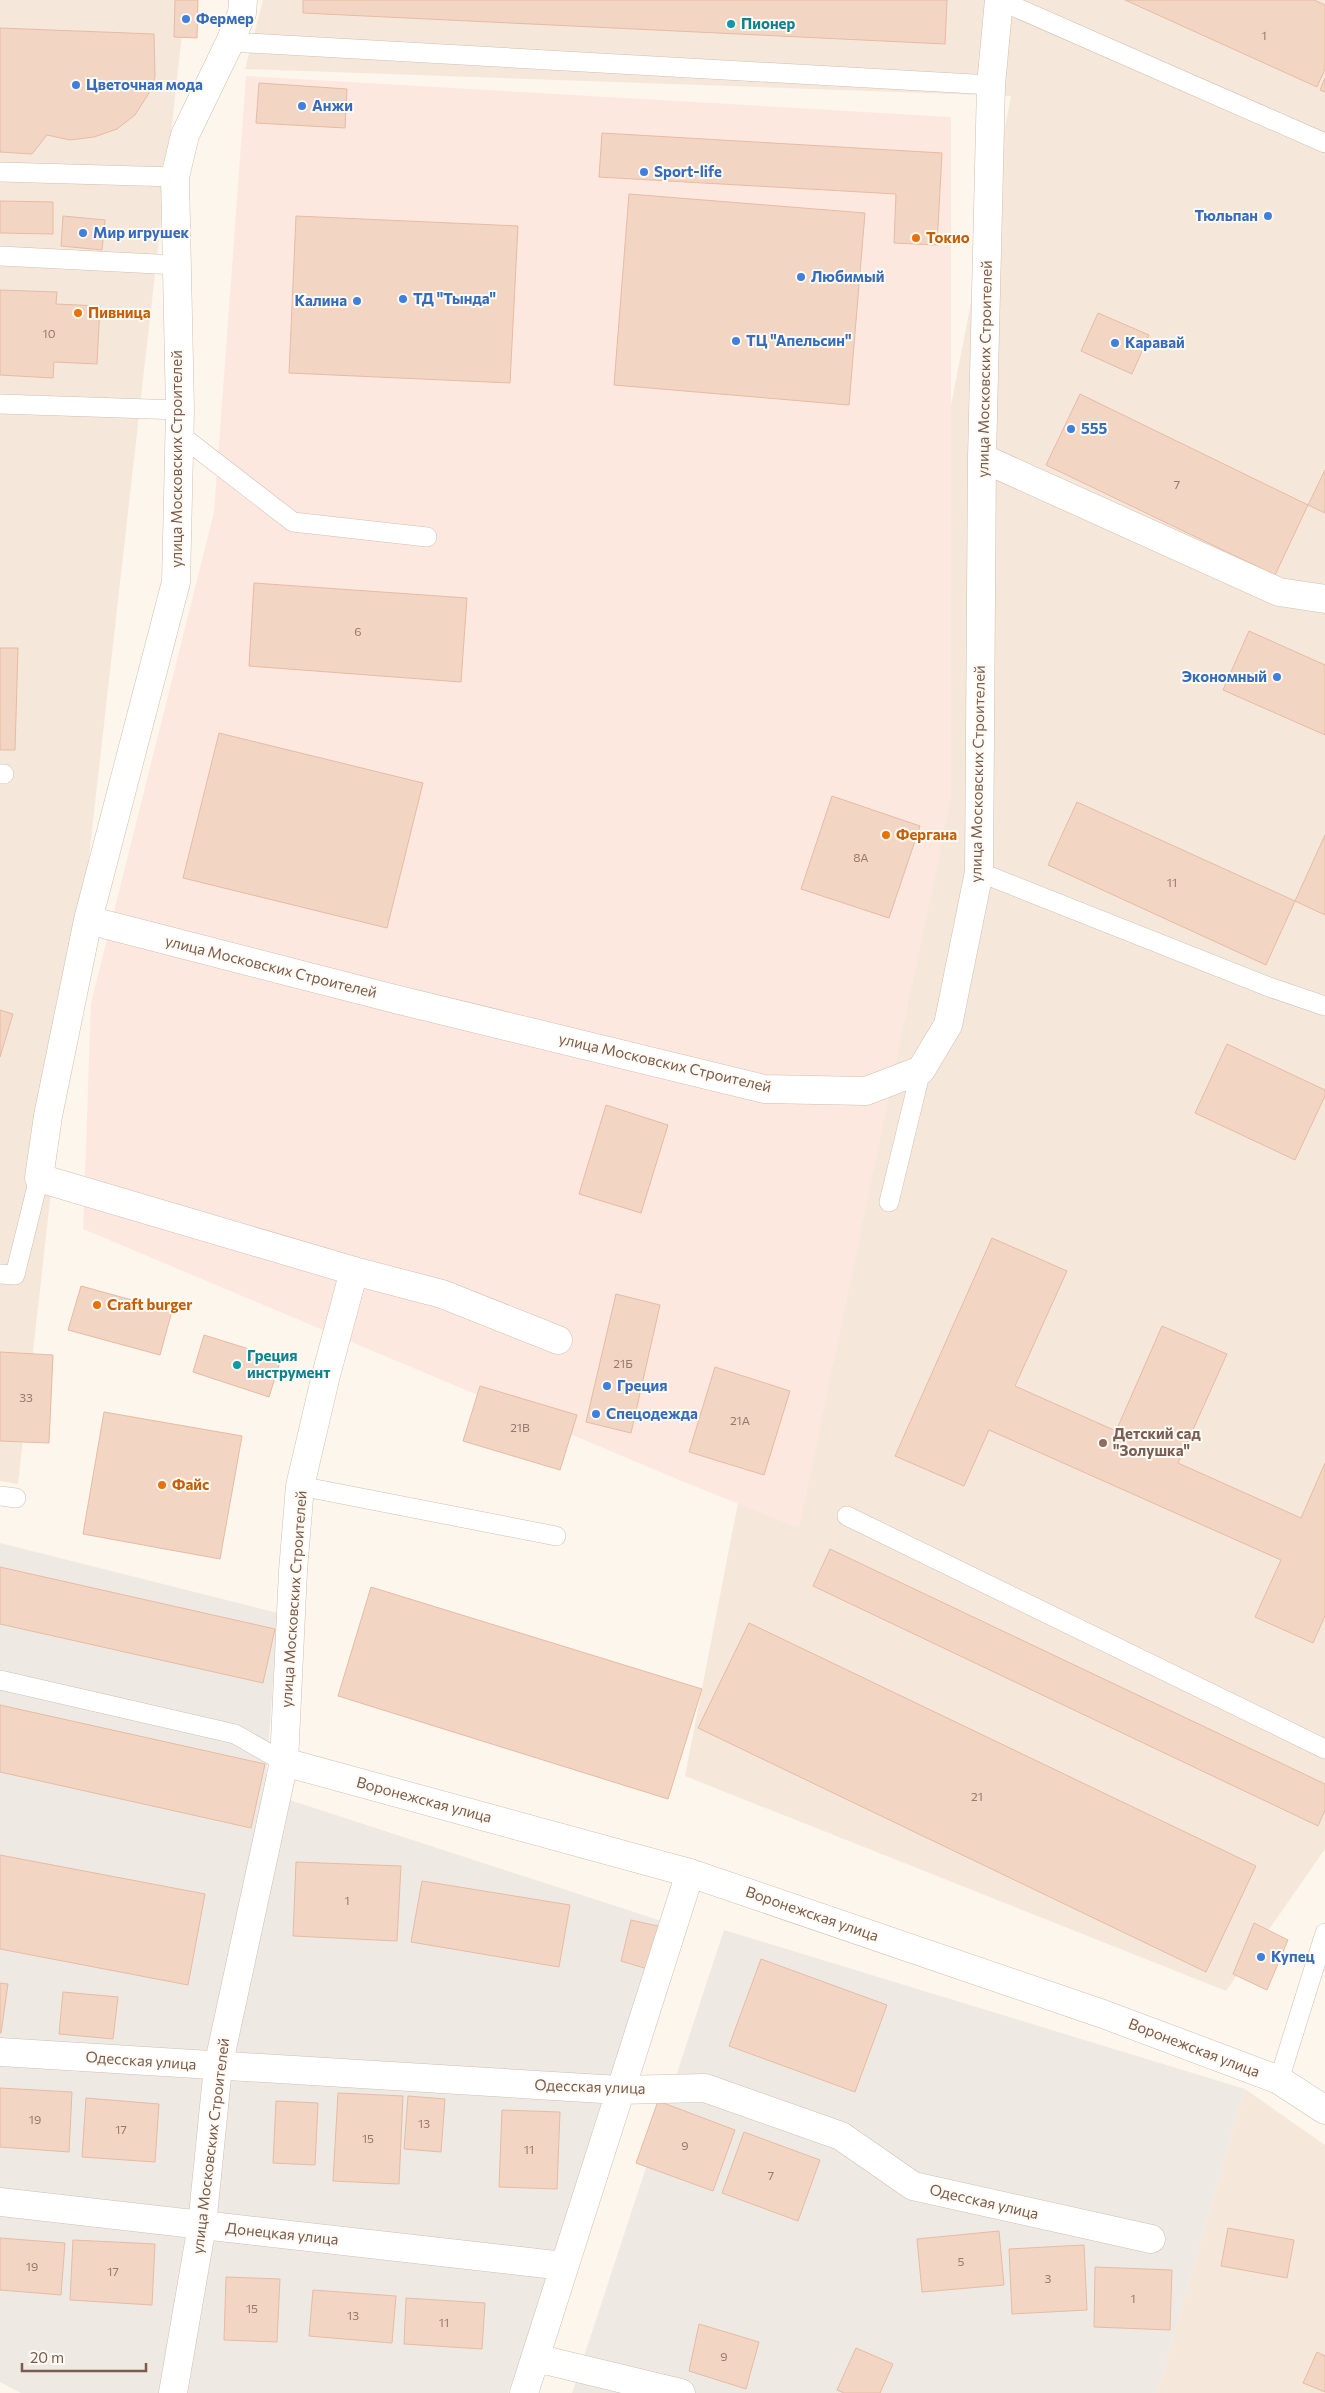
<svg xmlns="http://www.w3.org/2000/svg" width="1325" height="2393" font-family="Commissioner,sans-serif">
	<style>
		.residential { fill: #f5e8da }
		.commercial { fill: #fde8e0 }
		.industrial { fill: #efe9e4 }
		.building { fill: #f3d5c3; stroke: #e6bba3 }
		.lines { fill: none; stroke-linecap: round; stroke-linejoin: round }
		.lane-casing { stroke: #d1beb0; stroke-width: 20 }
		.street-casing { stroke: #d1beb0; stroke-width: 29 }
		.lane { stroke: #fff; stroke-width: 19 }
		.street { stroke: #fff; stroke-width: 28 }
		.shop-dot { fill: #3f7fe0; stroke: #fffaf3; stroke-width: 2 }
		.culture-dot { fill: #0f9aa8; stroke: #fffaf3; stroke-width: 2 }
		.food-dot { fill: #e8710a; stroke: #fffaf3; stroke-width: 2 }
		.education-dot { fill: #8d6e63; stroke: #fffaf3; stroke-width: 2 }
		.labels { text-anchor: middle; stroke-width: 4; stroke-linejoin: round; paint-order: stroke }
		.number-label { font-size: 12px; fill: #987a6a }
		.shop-label { font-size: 15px; font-weight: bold; fill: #366cbe; stroke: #fffaf3; text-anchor: start }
		.culture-label { font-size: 15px; font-weight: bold; fill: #0d838f; stroke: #fffaf3; text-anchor: start }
		.food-label { font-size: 15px; font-weight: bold; fill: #c56008; stroke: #fffaf3; text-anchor: start }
		.street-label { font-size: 15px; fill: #7a5c4d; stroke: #fffaf3 }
		.education-label { font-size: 15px; font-weight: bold; fill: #785e54; stroke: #fffaf3; text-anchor: start }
	</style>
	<rect width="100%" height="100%" fill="#fdf6ec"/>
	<path class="residential" d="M0,0H186L18,1484L0,1481Z
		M263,0H1325V1849L1226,1991L685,1776L1011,96L245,69Z
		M1245,2089L1325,2145V2393H1157Z"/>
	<path class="commercial" d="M246,76L951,117V798L799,1528L684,1482L83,1229L91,1003L214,512Z"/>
	<path class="industrial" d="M0,1543L278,1613L265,1792L680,1927L508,2393H21L0,2382Z
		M724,1930L1245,2089L1157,2393H572Z"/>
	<path class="building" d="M175,0H198L197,38L174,37Z
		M303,0H947L945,44L303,13Z
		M1125,0H1314L1325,5V69L1317,87Z
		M0,28L154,34L155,77L149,93L135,115L117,129L94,137L70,140L47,135L32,154L0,152Z
		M1325,78V92L1320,90Z
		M259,83L347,89L345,128L256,123Z
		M602,133L942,153L937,245L894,243L896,194L599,177Z
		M629,194L865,213L849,405L614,385Z
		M0,201L53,202V234L0,233Z
		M63,216L105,220L102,250L61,246Z
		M296,216L518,226L510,383L289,373Z
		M0,290L57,292L56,304L100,306L97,364L54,362L53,378L0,375Z
		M1098,313L1149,335L1132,374L1081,351Z
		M1080,394L1308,505L1275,575L1046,465Z
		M1325,470V513L1308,505Z
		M254,583L467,598L461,682L249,666Z
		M1249,631L1325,665V735L1223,690Z
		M0,648H18L15,750H0Z
		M219,733L423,783L387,928L183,878Z
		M832,796L920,826L889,918L801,889Z
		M1077,802L1295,901L1266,965L1048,865Z
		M1325,835V915L1295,901Z
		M0,1010L13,1014L0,1057Z
		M1227,1044L1325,1090V1096L1295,1160L1195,1113Z
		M606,1105L668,1125L641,1213L579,1194Z
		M992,1238L1067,1271L1015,1386L1116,1431L1162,1326L1227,1354L1178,1463L1301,1518L1325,1463V1616L1313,1643L1255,1617L1281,1560L989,1430L964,1486L895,1456Z
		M81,1286L172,1311L160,1355L68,1330Z
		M616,1294L660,1305L631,1433L586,1422Z
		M204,1335L281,1359L269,1397L193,1372Z
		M0,1352L53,1355L49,1443L0,1441Z
		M715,1367L790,1391L764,1475L689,1452Z
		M480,1386L577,1415L560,1470L463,1441Z
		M104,1412L242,1436L220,1559L83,1534Z
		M830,1549L1325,1784V1810L1318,1826L813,1586Z
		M0,1567L275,1629L263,1683L0,1624Z
		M371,1587L702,1689L668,1799L338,1696Z
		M749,1623L1256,1866L1206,1972L698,1728Z
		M0,1705L265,1764L251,1828L0,1772Z
		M0,1855L205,1894L188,1985L0,1949Z
		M296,1862L401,1866L397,1941L293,1936Z
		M422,1881L570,1905L559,1967L411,1942Z
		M631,1920L662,1927L651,1970L621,1961Z
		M1254,1923L1288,1940L1267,1990L1233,1974Z
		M761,1959L887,2005L855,2092L729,2046Z
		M0,1983L8,1984L1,2033H0Z
		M63,1992L118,1997L113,2039L59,2034Z
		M0,2088L72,2092L69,2152L0,2147Z
		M338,2093L403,2096L399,2184L333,2181Z
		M408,2096L445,2099L441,2152L404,2149Z
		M86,2098L159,2104L155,2162L82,2157Z
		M276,2101L318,2103L315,2165L273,2163Z
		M658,2101L735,2130L713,2191L636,2163Z
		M502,2110L560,2112L557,2189L499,2187Z
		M744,2132L820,2160L798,2221L722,2193Z
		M1228,2228L1294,2240L1287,2278L1221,2266Z
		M999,2231L1004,2285L922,2292L917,2239Z
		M0,2238L65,2243L61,2295L0,2290Z
		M73,2240L155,2244L152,2305L70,2300Z
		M1084,2245L1087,2310L1012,2314L1009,2249Z
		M1095,2267L1172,2270L1170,2330L1094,2327Z
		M226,2277L280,2279L277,2342L224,2340Z
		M313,2290L396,2296L392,2343L309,2336Z
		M406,2298L485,2303L482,2349L404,2344Z
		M699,2324L759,2342L746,2389L689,2371Z
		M856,2348L893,2364L880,2393H844L837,2390Z
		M1317,2352L1325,2356V2392L1303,2383Z"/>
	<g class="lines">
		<g class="lane-casing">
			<path id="lane" d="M999,0L1325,143
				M230,42L991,85
				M0,172L175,177
				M0,256L176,265
				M0,404L180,410
				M179,434L293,522L427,537
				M0,774H4
				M979,872L1269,987L1325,1006
				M889,1202L921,1070
				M0,1274L15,1275L39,1178
				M300,1486L556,1536
				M0,1496L16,1498
				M847,1516L1325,1749
				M0,1680L235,1734L284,1762
				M1279,2080L1325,1933"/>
		</g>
		<g class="street-casing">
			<path id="street" d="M982,458L1279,592L1325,599
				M88,920L395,999L764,1089L866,1091L921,1070L948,1025L979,872L982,458L991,85L999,0
				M354,1271L442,1294L558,1340
				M284,1762L690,1873L1103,2014L1279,2080L1325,2110
				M0,2052L619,2090L705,2088L841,2136L913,2186L1151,2239
				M0,2202L564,2266
				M536,2358L681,2393
				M173,2393L202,2225L218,2067L284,1762L293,1571L300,1486L326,1375L354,1271L39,1178L48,1116L88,920L176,582L180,410L175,177L185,135L230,42L242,13L243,0
				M524,2393L690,1873"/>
		</g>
		<use href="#lane" class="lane"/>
		<use href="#street" class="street"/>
	</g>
	<g class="shop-dot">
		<circle cx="186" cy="19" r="5"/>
		<circle cx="76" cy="85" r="5"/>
		<circle cx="302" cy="106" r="5"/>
		<circle cx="644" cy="172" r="5"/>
		<circle cx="1268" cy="216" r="5"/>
		<circle cx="83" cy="233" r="5"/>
		<circle cx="801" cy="277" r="5"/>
		<circle cx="403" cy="299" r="5"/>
		<circle cx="357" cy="301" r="5"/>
		<circle cx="736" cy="341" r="5"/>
		<circle cx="1115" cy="343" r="5"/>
		<circle cx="1071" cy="429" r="5"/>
		<circle cx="1277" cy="677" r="5"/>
		<circle cx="607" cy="1386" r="5"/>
		<circle cx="596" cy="1414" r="5"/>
		<circle cx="1261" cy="1957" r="5"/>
	</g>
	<g class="culture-dot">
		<circle cx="731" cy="24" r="5"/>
		<circle cx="237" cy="1365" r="5"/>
	</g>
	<g class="food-dot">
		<circle cx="916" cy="238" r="5"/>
		<circle cx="78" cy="313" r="5"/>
		<circle cx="886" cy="835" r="5"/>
		<circle cx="97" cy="1305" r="5"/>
		<circle cx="162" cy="1485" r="5"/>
	</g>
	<circle class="education-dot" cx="1103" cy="1443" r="5"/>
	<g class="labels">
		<g class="number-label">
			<text x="1264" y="40">1</text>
			<text x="49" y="338">10</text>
			<text x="1177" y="489">7</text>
			<text x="358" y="636">6</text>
			<text x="861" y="862">8А</text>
			<text x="1172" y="887">11</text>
			<text x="623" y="1368">21Б</text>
			<text x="26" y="1402">33</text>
			<text x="740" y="1425">21А</text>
			<text x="520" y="1432">21В</text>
			<text x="977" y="1801">21</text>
			<text x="347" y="1905">1</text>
			<text x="35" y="2124">19</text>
			<text x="424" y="2128">13</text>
			<text x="121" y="2134">17</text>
			<text x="368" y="2143">15</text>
			<text x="685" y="2150">9</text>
			<text x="529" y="2154">11</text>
			<text x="771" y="2180">7</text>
			<text x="961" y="2266">5</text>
			<text x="32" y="2271">19</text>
			<text x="113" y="2276">17</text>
			<text x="1048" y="2283">3</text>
			<text x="1133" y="2303">1</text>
			<text x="252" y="2313">15</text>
			<text x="353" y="2320">13</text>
			<text x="444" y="2327">11</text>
			<text x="724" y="2361">9</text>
		</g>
		<g class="shop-label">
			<text x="196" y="24">Фермер</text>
			<text x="86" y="90">Цветочная мода</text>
			<text x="312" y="111">Анжи</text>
			<text x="654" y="177">Sport-life</text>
			<text x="1258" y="221" text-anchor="end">Тюльпан</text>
			<text x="93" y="238">Мир игрушек</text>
			<text x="811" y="282">Любимый</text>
			<text x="413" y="304">ТД "Тында"</text>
			<text x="347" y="306" text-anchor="end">Калина</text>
			<text x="746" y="346">ТЦ "Апельсин"</text>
			<text x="1125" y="348">Каравай</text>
			<text x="1081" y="434">555</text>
			<text x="1267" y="682" text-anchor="end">Экономный</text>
			<text x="617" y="1391">Греция</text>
			<text x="606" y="1419">Спецодежда</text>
			<text x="1271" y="1962">Купец</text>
		</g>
		<g class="culture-label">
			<text x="741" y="29">Пионер</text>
			<text x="247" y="1361">Греция<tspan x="247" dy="17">инструмент</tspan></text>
		</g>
		<g class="food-label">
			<text x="926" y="243">Токио</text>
			<text x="88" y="318">Пивница</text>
			<text x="896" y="840">Фергана</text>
			<text x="107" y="1310">Craft burger</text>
			<text x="172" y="1490">Файс</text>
		</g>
		<g class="street-label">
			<text transform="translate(985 369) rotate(-89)" y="5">улица Московских Строителей</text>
			<text transform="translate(177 459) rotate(-90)" y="5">улица Московских Строителей</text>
			<text transform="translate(978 774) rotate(-89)" y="5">улица Московских Строителей</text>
			<text transform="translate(271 967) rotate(14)" y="5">улица Московских Строителей</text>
			<text transform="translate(665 1063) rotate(13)" y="5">улица Московских Строителей</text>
			<text transform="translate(294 1599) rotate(-86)" y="5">улица Московских Строителей</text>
			<text transform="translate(424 1800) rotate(15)" y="5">Воронежская улица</text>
			<text transform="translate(812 1914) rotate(19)" y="5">Воронежская улица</text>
			<text transform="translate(1194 2048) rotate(21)" y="5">Воронежская улица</text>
			<text transform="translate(141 2061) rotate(4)" y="5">Одесская улица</text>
			<text transform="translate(590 2087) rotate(2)" y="5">Одесская улица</text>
			<text transform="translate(211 2146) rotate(-83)" y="5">улица Московских Строителей</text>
			<text transform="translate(984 2202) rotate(13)" y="5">Одесская улица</text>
			<text transform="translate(282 2234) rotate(6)" y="5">Донецкая улица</text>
		</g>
		<g class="education-label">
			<text x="1113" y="1439">Детский сад<tspan x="1113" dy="17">"Золушка"</tspan></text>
		</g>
	</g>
	<path d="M22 2363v8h124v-8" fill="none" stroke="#7a5c4d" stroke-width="2.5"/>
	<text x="30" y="2363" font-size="15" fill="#7a5c4d" stroke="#fffaf3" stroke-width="4" paint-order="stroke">20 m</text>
</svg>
